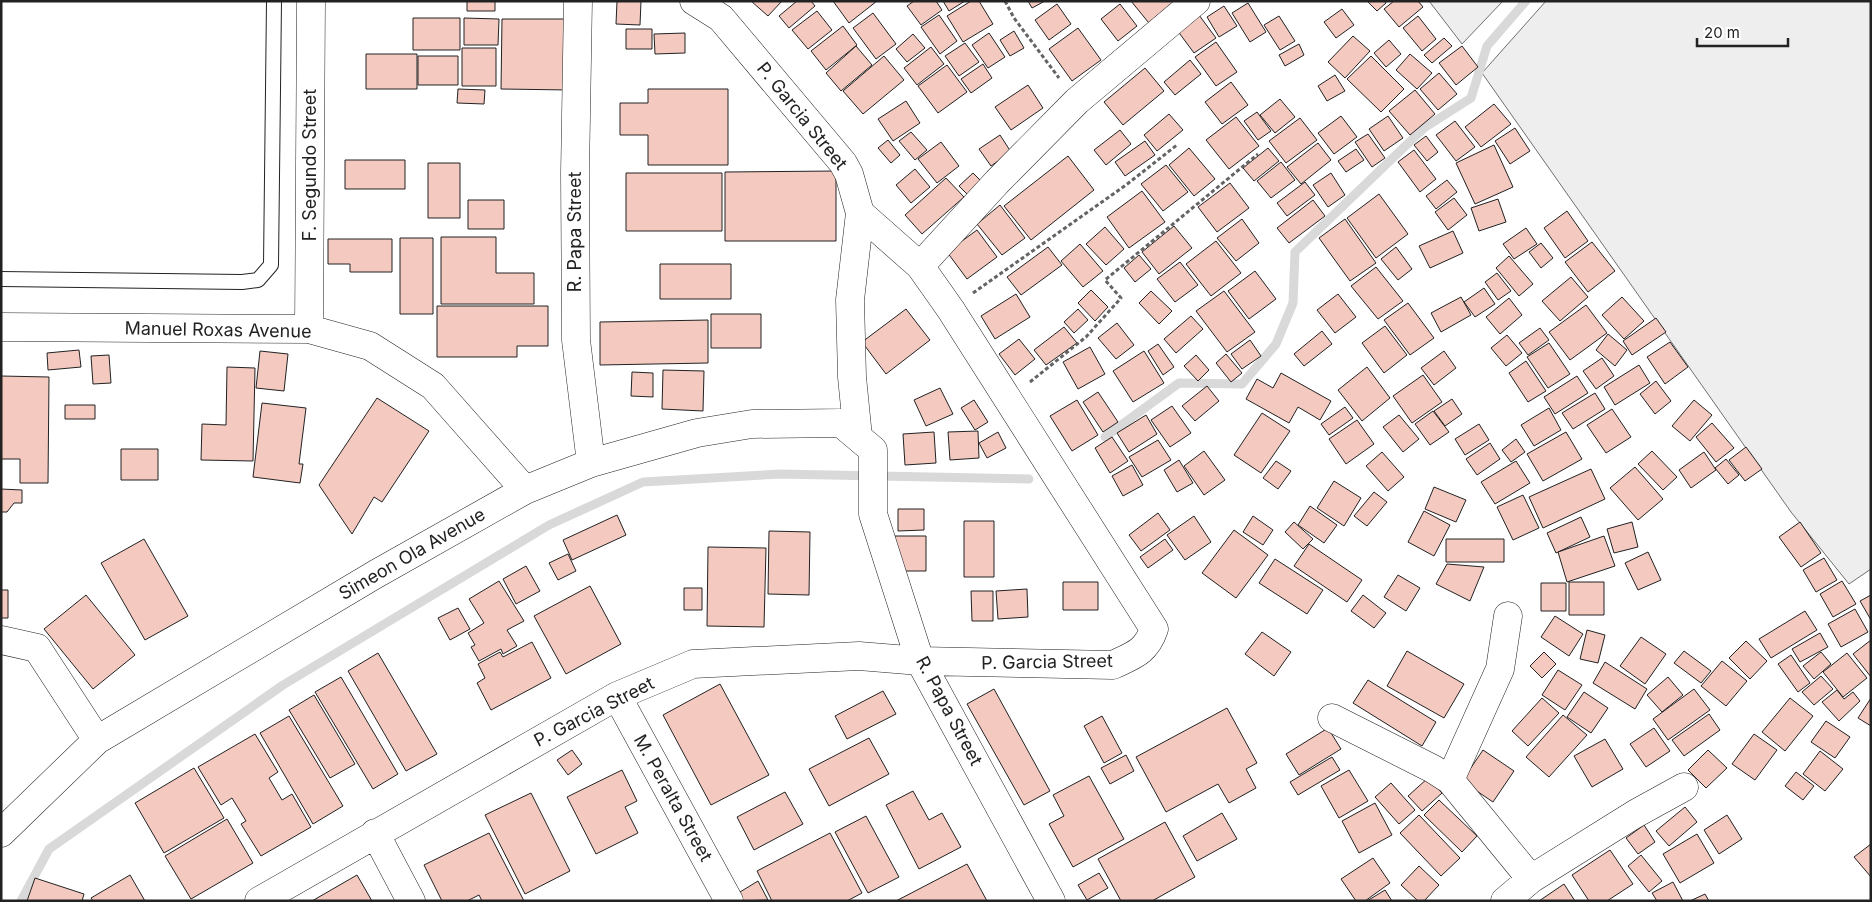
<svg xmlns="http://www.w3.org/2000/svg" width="1872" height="902" font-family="Inter,sans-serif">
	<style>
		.green { fill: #eee; stroke: #6f6f6f }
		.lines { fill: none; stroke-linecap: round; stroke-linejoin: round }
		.stream { stroke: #d9d9d9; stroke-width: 9 }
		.building { fill: #f3c9c0; stroke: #222 }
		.lane-casing { stroke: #222; stroke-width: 16 }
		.street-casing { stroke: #222; stroke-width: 29 }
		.path { stroke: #646464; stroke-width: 3; stroke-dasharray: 4 2.5; stroke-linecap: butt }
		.lane { stroke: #fff; stroke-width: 14 }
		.street { stroke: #fff; stroke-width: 28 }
		.labels { text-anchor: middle; stroke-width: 4; stroke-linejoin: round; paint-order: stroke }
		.street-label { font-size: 18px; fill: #222; stroke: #fff }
	</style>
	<rect width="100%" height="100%" fill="#fff"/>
	<path class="green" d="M1429,1H1503L1462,44Z
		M1546,1H1871V569L1849,584L1791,512L1482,73Z"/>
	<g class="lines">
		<path class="stream" d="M1105,437L1179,383L1242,384L1276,344L1293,303L1295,252L1424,128L1471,98L1487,46L1526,1
			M21,901L49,849L283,685L549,525L643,482L780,474L1029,479"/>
	</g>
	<path class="building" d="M467,1H495V11H467Z
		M617,1H641L640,25L616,24Z
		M751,1H782L768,16Z
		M797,1H811L815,6L789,28L779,16Z
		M833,1H877L849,23Z
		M914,1H936L942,10L921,25L907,6Z
		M943,1H965L949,11Z
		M971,1H979L993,24L963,42L947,16Z
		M1028,1H1045L1032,8Z
		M1131,1H1185L1153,28Z
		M1367,1H1385L1386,3L1377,11Z
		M1394,1H1418L1423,7L1399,27L1384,9Z
		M1248,3L1266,32L1250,42L1232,13Z
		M1057,4L1071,24L1049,40L1035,20Z
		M1120,4L1137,26L1118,41L1101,19Z
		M1224,6L1237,26L1219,37L1207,17Z
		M1342,9L1354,25L1336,38L1324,22Z
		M817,11L832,30L808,49L792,30Z
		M1196,11L1216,38L1194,53L1174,26Z
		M873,13L896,44L876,59L853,28Z
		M939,15L957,41L940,54L921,27Z
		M1279,16L1295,41L1280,50L1264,25Z
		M1418,16L1436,39L1422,51L1403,28Z
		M413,18H460V50H413Z
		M464,18L499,19L498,45H464Z
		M502,19H570L569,90L501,89Z
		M843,26L857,45L826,70L811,51Z
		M1078,28L1101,60L1072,81L1049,49Z
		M626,29H652V49H626Z
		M1014,31L1024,48L1010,56L1000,40Z
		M685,33V53L655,54L654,34Z
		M989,33L1005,57L988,68L972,45Z
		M913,34L925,48L907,62L896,49Z
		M1353,36L1370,51L1345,78L1328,62Z
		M1444,38L1452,46L1432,63L1424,55Z
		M1389,40L1401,54L1386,67L1374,53Z
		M1216,42L1237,72L1216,86L1195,57Z
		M965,43L979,62L959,76L945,56Z
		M1299,44L1304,55L1285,66L1279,55Z
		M856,46L872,65L841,91L826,73Z
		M1462,46L1478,67L1456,85L1439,63Z
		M931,47L944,64L917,85L904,68Z
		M462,48H496V86H462Z
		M366,54H417V89H366Z
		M1410,54L1432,73L1417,89L1396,70Z
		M418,56H458V85H418Z
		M884,56L904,80L863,114L843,91Z
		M1371,56L1404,89L1381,112L1347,79Z
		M1190,60L1201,74L1175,95L1164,82Z
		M983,64L992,78L971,93L961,79Z
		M947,65L967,92L938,113L918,86Z
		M1145,68L1164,91L1123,125L1104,102Z
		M1439,73L1457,94L1438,110L1420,89Z
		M1335,75L1345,91L1327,101L1318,86Z
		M1231,82L1248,105L1222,124L1205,102Z
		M1028,85L1043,108L1011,130L995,107Z
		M458,89L485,90L484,104L457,103Z
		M648,89H728V165H648V135H620V103H648Z
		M1415,90L1435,114L1410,135L1389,111Z
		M1280,99L1295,117L1275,133L1260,115Z
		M906,101L920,123L893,141L878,119Z
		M1494,104L1511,124L1481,147L1465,127Z
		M1257,112L1271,131L1258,140L1244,121Z
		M1169,114L1183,130L1157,151L1144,135Z
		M1341,116L1357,137L1334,154L1318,133Z
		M1388,116L1403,138L1384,151L1369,129Z
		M1236,117L1259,146L1229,169L1206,140Z
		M1300,118L1317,140L1286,163L1269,141Z
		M1455,121L1475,147L1456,161L1436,135Z
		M1515,128L1530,151L1510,164L1495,141Z
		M1120,130L1131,144L1106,165L1094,150Z
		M911,132L927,150L915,160L899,141Z
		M1368,134L1385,158L1372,167L1355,142Z
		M1000,135L1011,152L991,166L979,149Z
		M1426,136L1438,152L1427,161L1414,145Z
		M888,140L900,155L891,163L878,148Z
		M1145,141L1155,155L1125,176L1115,162Z
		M941,142L959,166L937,183L918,159Z
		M1318,143L1331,160L1301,184L1287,167Z
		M1494,145L1513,187L1475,204L1456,163Z
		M1189,148L1215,179L1194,196L1169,165Z
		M1268,148L1279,161L1254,181L1243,168Z
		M1356,149L1364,160L1346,172L1338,161Z
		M1414,150L1436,179L1420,192L1398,162Z
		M1068,156L1094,190L1031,240L1004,206Z
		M345,160H405V189H345Z
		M1281,162L1295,180L1271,198L1257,181Z
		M428,163H460V218H428Z
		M1166,165L1188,192L1163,211L1141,184Z
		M915,169L930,187L911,203L896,185Z
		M836,171V241H725V172Z
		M626,173H722V231H626Z
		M973,173L986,186L972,199L959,186Z
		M1331,173L1345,195L1328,207L1313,185Z
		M946,178L964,197L922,234L905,215Z
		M1447,180L1457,192L1436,209L1426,196Z
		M1305,182L1315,195L1287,216L1277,203Z
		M1230,183L1249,208L1217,232L1198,207Z
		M1142,191L1165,222L1129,248L1107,217Z
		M1379,194L1408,234L1376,258L1347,218Z
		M1454,198L1467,215L1448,230L1435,212Z
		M1498,199L1506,222L1479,231L1471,208Z
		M468,200H504V229H468Z
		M1313,200L1325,216L1289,243L1277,228Z
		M1000,205L1025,238L1002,255L977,224Z
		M1567,211L1588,241L1565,258L1544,228Z
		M1242,219L1259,243L1236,261L1217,238Z
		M1345,219L1376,263L1350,281L1319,238Z
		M1174,226L1192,248L1159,274L1142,252Z
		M1105,227L1124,249L1106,265L1086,244Z
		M1526,228L1537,244L1514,259L1503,244Z
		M977,230L997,257L967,279L947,252Z
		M1453,231L1463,253L1430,268L1419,246Z
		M441,237H496V273H534V304H441Z
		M400,238H433V314H400Z
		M328,239H392V272H350V264H328Z
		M1216,241L1241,273L1211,296L1186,264Z
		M1592,242L1615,271L1588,292L1565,262Z
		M1541,243L1553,258L1541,268L1529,252Z
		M1080,244L1103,271L1083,287L1061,261Z
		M1048,247L1062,265L1021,295L1007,277Z
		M1396,247L1412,269L1398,280L1381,259Z
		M1139,255L1151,269L1135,282L1124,268Z
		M1509,256L1533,284L1519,296L1496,268Z
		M1180,262L1198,285L1175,302L1157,279Z
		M660,264H731V299H660Z
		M1376,267L1403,301L1378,319L1351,286Z
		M1255,271L1276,299L1249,319L1228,291Z
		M1497,273L1511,291L1498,300L1485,282Z
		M1571,277L1588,297L1560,321L1542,301Z
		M1484,288L1495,304L1475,317L1464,302Z
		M1091,290L1108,307L1095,321L1078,303Z
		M1151,291L1172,311L1159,324L1139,303Z
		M1224,291L1255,332L1227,352L1196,311Z
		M1016,294L1030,317L995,339L981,316Z
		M1338,294L1356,317L1335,333L1317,310Z
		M1461,297L1471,315L1441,332L1431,313Z
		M1622,297L1644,321L1624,339L1602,315Z
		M1509,298L1522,315L1500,334L1486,317Z
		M1408,303L1434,338L1410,355L1384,320Z
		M1586,305L1607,333L1570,360L1549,332Z
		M437,306H548V346H517V357H437Z
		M906,309L930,340L886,374L862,342Z
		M1078,309L1088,320L1074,333L1064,322Z
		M711,314H761V348H711Z
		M1191,316L1203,329L1176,353L1164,339Z
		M1656,318L1666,332L1632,355L1623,341Z
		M708,320V363L600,365V322Z
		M1117,323L1134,345L1116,359L1098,338Z
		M1385,326L1407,355L1384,373L1362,343Z
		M1064,327L1077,343L1046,365L1034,350Z
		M1540,328L1549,340L1528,355L1519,343Z
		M1322,331L1332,344L1304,366L1294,354Z
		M1608,334L1627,350L1615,366L1596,350Z
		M1507,335L1522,353L1506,366L1491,348Z
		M1019,339L1035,359L1015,375L999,354Z
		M1250,340L1261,356L1242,369L1231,354Z
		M1670,342L1688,367L1665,384L1647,357Z
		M1549,343L1570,374L1548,388L1527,357Z
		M1158,344L1174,367L1163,375L1148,351Z
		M1090,347L1105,374L1078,389L1063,362Z
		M79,350L81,367L48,370L47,353Z
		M260,351L288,354L284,391L256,388Z
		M1144,351L1164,383L1133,402L1113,371Z
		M1444,351L1456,368L1434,385L1421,368Z
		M1226,354L1242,373L1231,382L1216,363Z
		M109,355L111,383L93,384L91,356Z
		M1196,355L1209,370L1198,381L1184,366Z
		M1602,358L1614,376L1596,389L1583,371Z
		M1526,361L1546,391L1528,402L1509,373Z
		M1639,365L1650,383L1615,405L1604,387Z
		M227,367L255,368L253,461L201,460L202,424L226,425Z
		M1367,367L1390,398L1362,421L1338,390Z
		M663,370L704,371L703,411L662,409Z
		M632,372L653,373V397L631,396Z
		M1281,373L1331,401L1320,420L1298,407L1289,423L1246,399L1257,379L1273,388Z
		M1423,375L1442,402L1412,423L1393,396Z
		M1,376L49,377L48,483H20V459H1Z
		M1577,376L1588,393L1555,414L1544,397Z
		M1656,381L1671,401L1655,414L1640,394Z
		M1207,386L1219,401L1195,421L1182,406Z
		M940,388L953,414L926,426L914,400Z
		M1098,392L1118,422L1103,432L1083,402Z
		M1595,393L1605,409L1573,429L1562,413Z
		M377,398L429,431L382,502L374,497L352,534L319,485Z
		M1452,399L1462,414L1445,426L1434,411Z
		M974,400L988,422L975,430L961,408Z
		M1077,400L1098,435L1072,451L1050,416Z
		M1694,400L1712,415L1690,441L1672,426Z
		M262,403L306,408L299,464H303L300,483L253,477Z
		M65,405H95V419H65Z
		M1172,406L1191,433L1170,447L1151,420Z
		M1345,407L1353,418L1329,435L1321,424Z
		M1549,408L1561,430L1534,446L1521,425Z
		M1612,409L1631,437L1606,453L1587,425Z
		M1433,411L1449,432L1430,445L1415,424Z
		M1262,413L1290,431L1261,473L1234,455Z
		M1146,415L1157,434L1129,452L1117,433Z
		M1399,415L1419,439L1403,452L1383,427Z
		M1357,420L1374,444L1346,464L1329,439Z
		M1712,423L1734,448L1716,462L1696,437Z
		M1479,424L1489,440L1465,455L1455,439Z
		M978,431L979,458L950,460L948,432Z
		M934,432L936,463L905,465L903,434Z
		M998,432L1006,448L987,458L979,443Z
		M1566,432L1582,459L1543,481L1527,454Z
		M1112,437L1128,461L1110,473L1095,448Z
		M1516,439L1525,452L1511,462L1502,450Z
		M1158,440L1171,460L1142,477L1129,457Z
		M1490,443L1500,459L1477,475L1466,459Z
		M1746,447L1762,469L1745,481L1729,460Z
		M121,449H158V480H121Z
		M1204,451L1225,480L1204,495L1184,466Z
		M1652,451L1677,477L1663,490L1638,464Z
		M1382,452L1404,477L1388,491L1366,466Z
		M1704,452L1716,470L1691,488L1679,470Z
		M1726,459L1739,475L1728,484L1715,468Z
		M1179,460L1193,483L1177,492L1164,470Z
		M1276,461L1291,471L1278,489L1263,478Z
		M1516,461L1530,483L1495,504L1481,482Z
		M1132,465L1143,485L1123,496L1112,476Z
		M1635,467L1663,499L1638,520L1610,488Z
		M1591,469L1605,499L1543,528L1529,497Z
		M1334,481L1361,498L1344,526L1317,508Z
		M1434,487L1466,500L1456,522L1425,509Z
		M1,489L22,490V503H14L7,512H1Z
		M1374,492L1387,502L1367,526L1354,516Z
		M1523,495L1539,528L1513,540L1497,507Z
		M1310,506L1337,525L1324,543L1298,525Z
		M898,509H924V530L898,531Z
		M1424,511L1450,525L1434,556L1408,542Z
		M1158,513L1170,530L1141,551L1129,535Z
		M617,515L626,535L572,560L563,540Z
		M1194,516L1211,542L1185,560L1167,535Z
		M1253,516L1273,530L1263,545L1243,532Z
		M1581,517L1590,537L1556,553L1547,533Z
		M964,521H994V577H964Z
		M1294,522L1313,539L1303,549L1285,532Z
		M1632,522L1638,547L1614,553L1607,529Z
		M1800,522L1821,553L1801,567L1779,537Z
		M1234,530L1268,555L1236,598L1202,573Z
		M769,531L810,532L809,595L768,594Z
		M894,536H926V571H894Z
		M1604,536L1615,566L1567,582L1558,552Z
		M144,539L188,616L145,640L101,563Z
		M1165,539L1173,550L1148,568L1140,557Z
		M1446,539H1504V562H1446Z
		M1309,544L1362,580L1347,602L1294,566Z
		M708,547L766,548L764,627L707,626Z
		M1648,552L1661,580L1638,590L1625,563Z
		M568,554L576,571L558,580L549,563Z
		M1824,558L1837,580L1816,592L1803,570Z
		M1275,559L1323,590L1307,614L1259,583Z
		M1447,564L1484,567L1470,601L1436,584Z
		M526,566L540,591L516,604L503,579Z
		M1398,575L1420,588L1406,611L1384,597Z
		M499,581L524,621L507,630L517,646L503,654L501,649L479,661L471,647L475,645L468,633L484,623L469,599Z
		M1842,581L1856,604L1833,617L1820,594Z
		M1063,582H1098V610H1063Z
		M1569,582H1604V615H1569Z
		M1541,583H1566V611H1541Z
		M590,586L621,644L566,674L534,616Z
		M684,588H702V610H684Z
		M1027,589L1028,617L998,619L996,591Z
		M1,590H8V618H1Z
		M971,591H993V621H972Z
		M86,595L135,655L93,689L44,629Z
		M1363,595L1386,613L1374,628L1351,611Z
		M1871,595V620L1860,601Z
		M458,608L470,629L450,640L438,618Z
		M1855,609L1868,632L1841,647L1828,624Z
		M1805,611L1817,630L1771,658L1759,639Z
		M1555,616L1583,634L1569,656L1541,637Z
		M1587,630L1605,635L1598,663L1580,659Z
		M1262,632L1291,652L1274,676L1245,654Z
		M1820,633L1828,647L1800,662L1792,649Z
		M1641,637L1666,654L1645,684L1620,666Z
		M1871,640V677L1853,654Z
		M1746,641L1767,661L1750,679L1729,658Z
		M532,642L551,678L491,710L477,683L485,678L478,664L500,652L503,657Z
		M1407,651L1464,684L1444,718L1387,686Z
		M1684,651L1711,671L1701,683L1674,663Z
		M1544,652L1556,664L1542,678L1530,666Z
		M1821,652L1831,664L1814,679L1803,666Z
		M378,653L437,754L406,771L348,671Z
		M1847,653L1867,678L1843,697L1823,672Z
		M1791,655L1810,683L1798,692L1778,664Z
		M1722,661L1747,681L1726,706L1701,686Z
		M1605,662L1647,689L1635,709L1593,683Z
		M1558,670L1582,685L1565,710L1542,695Z
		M1821,676L1833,689L1814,705L1802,692Z
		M341,677L398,774L373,789L315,692Z
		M1668,677L1683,695L1662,712L1647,695Z
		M1368,680L1436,722L1422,746L1353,703Z
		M720,684L769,775L711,805L663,715Z
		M994,689L1050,791L1024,805L967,704Z
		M1694,689L1710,710L1668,740L1653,719Z
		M1837,690L1844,699L1853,692L1860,701L1839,721L1822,702Z
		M883,691L896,714L847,739L835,716Z
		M1584,692L1608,708L1591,733L1567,717Z
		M314,695L355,764L330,778L289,710Z
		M1542,698L1559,713L1528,746L1512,731Z
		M1790,698L1813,716L1785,751L1762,732Z
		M1871,698V726L1858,718Z
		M1227,708L1257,763L1246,769L1256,788L1229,803L1218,784L1166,812L1136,757Z
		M1709,714L1720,730L1684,756L1672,740Z
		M1563,715L1587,735L1549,777L1526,757Z
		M289,716L343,806L313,824L260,733Z
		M1102,716L1122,753L1104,763L1084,726Z
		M1826,721L1850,737L1835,758L1811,742Z
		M1328,728L1341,749L1299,775L1286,754Z
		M1654,728L1670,751L1646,767L1630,744Z
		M255,734L278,772L269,778L282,800L292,794L311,827L261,856L241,824L246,821L232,798L221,805L198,767Z
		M1754,734L1777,750L1755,780L1732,764Z
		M869,738L889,774L829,806L809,769Z
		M1605,739L1623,769L1592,787L1574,756Z
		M572,750L582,764L568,775L557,760Z
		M1483,750L1514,771L1493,802L1462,781Z
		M1708,750L1727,768L1706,788L1688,770Z
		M1820,751L1843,769L1825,791L1803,774Z
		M1126,755L1134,771L1110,784L1101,768Z
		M1332,757L1340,770L1298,795L1290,782Z
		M194,768L224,818L164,853L135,803Z
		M622,770L637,801L625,807L638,833L596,854L567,797Z
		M1349,770L1368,801L1339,818L1321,786Z
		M1796,772L1814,786L1803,800L1785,786Z
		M1089,776L1124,839L1073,867L1049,824L1064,816L1053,795Z
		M1428,778L1442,793L1422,811L1408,796Z
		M1391,783L1415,810L1399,824L1375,797Z
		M913,791L929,820L942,813L961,847L919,869L886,805Z
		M785,792L803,824L754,850L737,817Z
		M531,793L570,871L525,894L485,815Z
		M1439,800L1477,836L1462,852L1424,815Z
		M1375,803L1392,835L1359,853L1342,821Z
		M1685,807L1697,822L1669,846L1656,831Z
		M1222,813L1237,839L1197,861L1183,836Z
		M1419,815L1460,858L1441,876L1400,833Z
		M1727,815L1742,839L1719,854L1704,830Z
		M866,816L899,877L868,893L835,832Z
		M227,819L253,863L191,899L165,856Z
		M1165,822L1195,877L1152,901H1121L1098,859Z
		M1644,825L1655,842L1638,854L1626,838Z
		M489,833L524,901H482L479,895L467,901H442L424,865Z
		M830,833L862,893L847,901H772L757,871Z
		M1697,834L1714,863L1680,883L1663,854Z
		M1871,844V877L1854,857Z
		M1610,850L1633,884L1607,901H1589L1572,875Z
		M1641,855L1662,881L1649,892L1628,866Z
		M1373,858L1390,883L1365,901H1356L1341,879Z
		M967,864L987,901H896Z
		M1419,866L1439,885L1424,901H1418L1401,885Z
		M1099,873L1108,888L1087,900L1078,885Z
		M130,875L145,901H93L91,898Z
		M357,875L372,901H312Z
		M35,878L84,894L82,901H27Z
		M758,881L768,900L738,901L735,895Z
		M1673,882L1683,901H1657L1652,893Z
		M1564,884L1575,901H1539Z
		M1385,890L1392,901H1367Z
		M1705,894L1709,901H1690Z"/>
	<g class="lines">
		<g class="lane-casing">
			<path id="lane" d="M1,279L242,282L258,280L271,265L274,1"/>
		</g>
		<g class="street-casing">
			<path id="street" d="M578,1L575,173L576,340L591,463
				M920,266L997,182L1077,101L1196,1
				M1,327L309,329L370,346L433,386L525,490
				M309,329L311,1
				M858,437L852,377L850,300L860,213
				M1508,616L1500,669L1450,780L1531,879
				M1,640L37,648L97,740
				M617,696L729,901
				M1332,718L1433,769L1450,780
				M1,833L97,740L376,574L525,490L591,463L697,433L752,424L841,423L873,450V514L920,661L1051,901
				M375,833L411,901
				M259,901L617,696L693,664L859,656L920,661L1113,665C1134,655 1146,652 1154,629L951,310L920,266L860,213L849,174L843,163L721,18L694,1
				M1505,901L1531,879L1635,814L1684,787"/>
		</g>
		<path class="path" d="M1005,1L1014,18L1059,78
			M973,293L1126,185L1177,145
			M1030,382L1086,337L1121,298L1105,280L1258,154"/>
		<use href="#lane" class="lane"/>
		<use href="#street" class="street"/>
	</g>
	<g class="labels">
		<g class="street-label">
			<text transform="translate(802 116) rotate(51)" y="6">P. Garcia Street</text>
			<text transform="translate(310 165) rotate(-90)" y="6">F. Segundo Street</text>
			<text transform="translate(575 232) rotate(-90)" y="6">R. Papa Street</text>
			<text transform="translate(218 330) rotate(1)" y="6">Manuel Roxas Avenue</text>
			<text transform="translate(412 554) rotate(-30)" y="6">Simeon Ola Avenue</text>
			<text transform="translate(1047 662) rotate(-1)" y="6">P. Garcia Street</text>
			<text transform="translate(949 711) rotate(62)" y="6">R. Papa Street</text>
			<text transform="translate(594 712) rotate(-27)" y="6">P. Garcia Street</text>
			<text transform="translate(673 798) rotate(61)" y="6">M. Peralta Street</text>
		</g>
	</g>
	<rect width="1872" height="902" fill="none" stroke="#222222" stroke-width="5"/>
	<path d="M1697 38v8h91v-8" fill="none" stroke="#222222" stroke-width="2.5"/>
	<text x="1704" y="38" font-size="15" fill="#222222" stroke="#ffffff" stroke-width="4" paint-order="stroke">20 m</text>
</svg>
